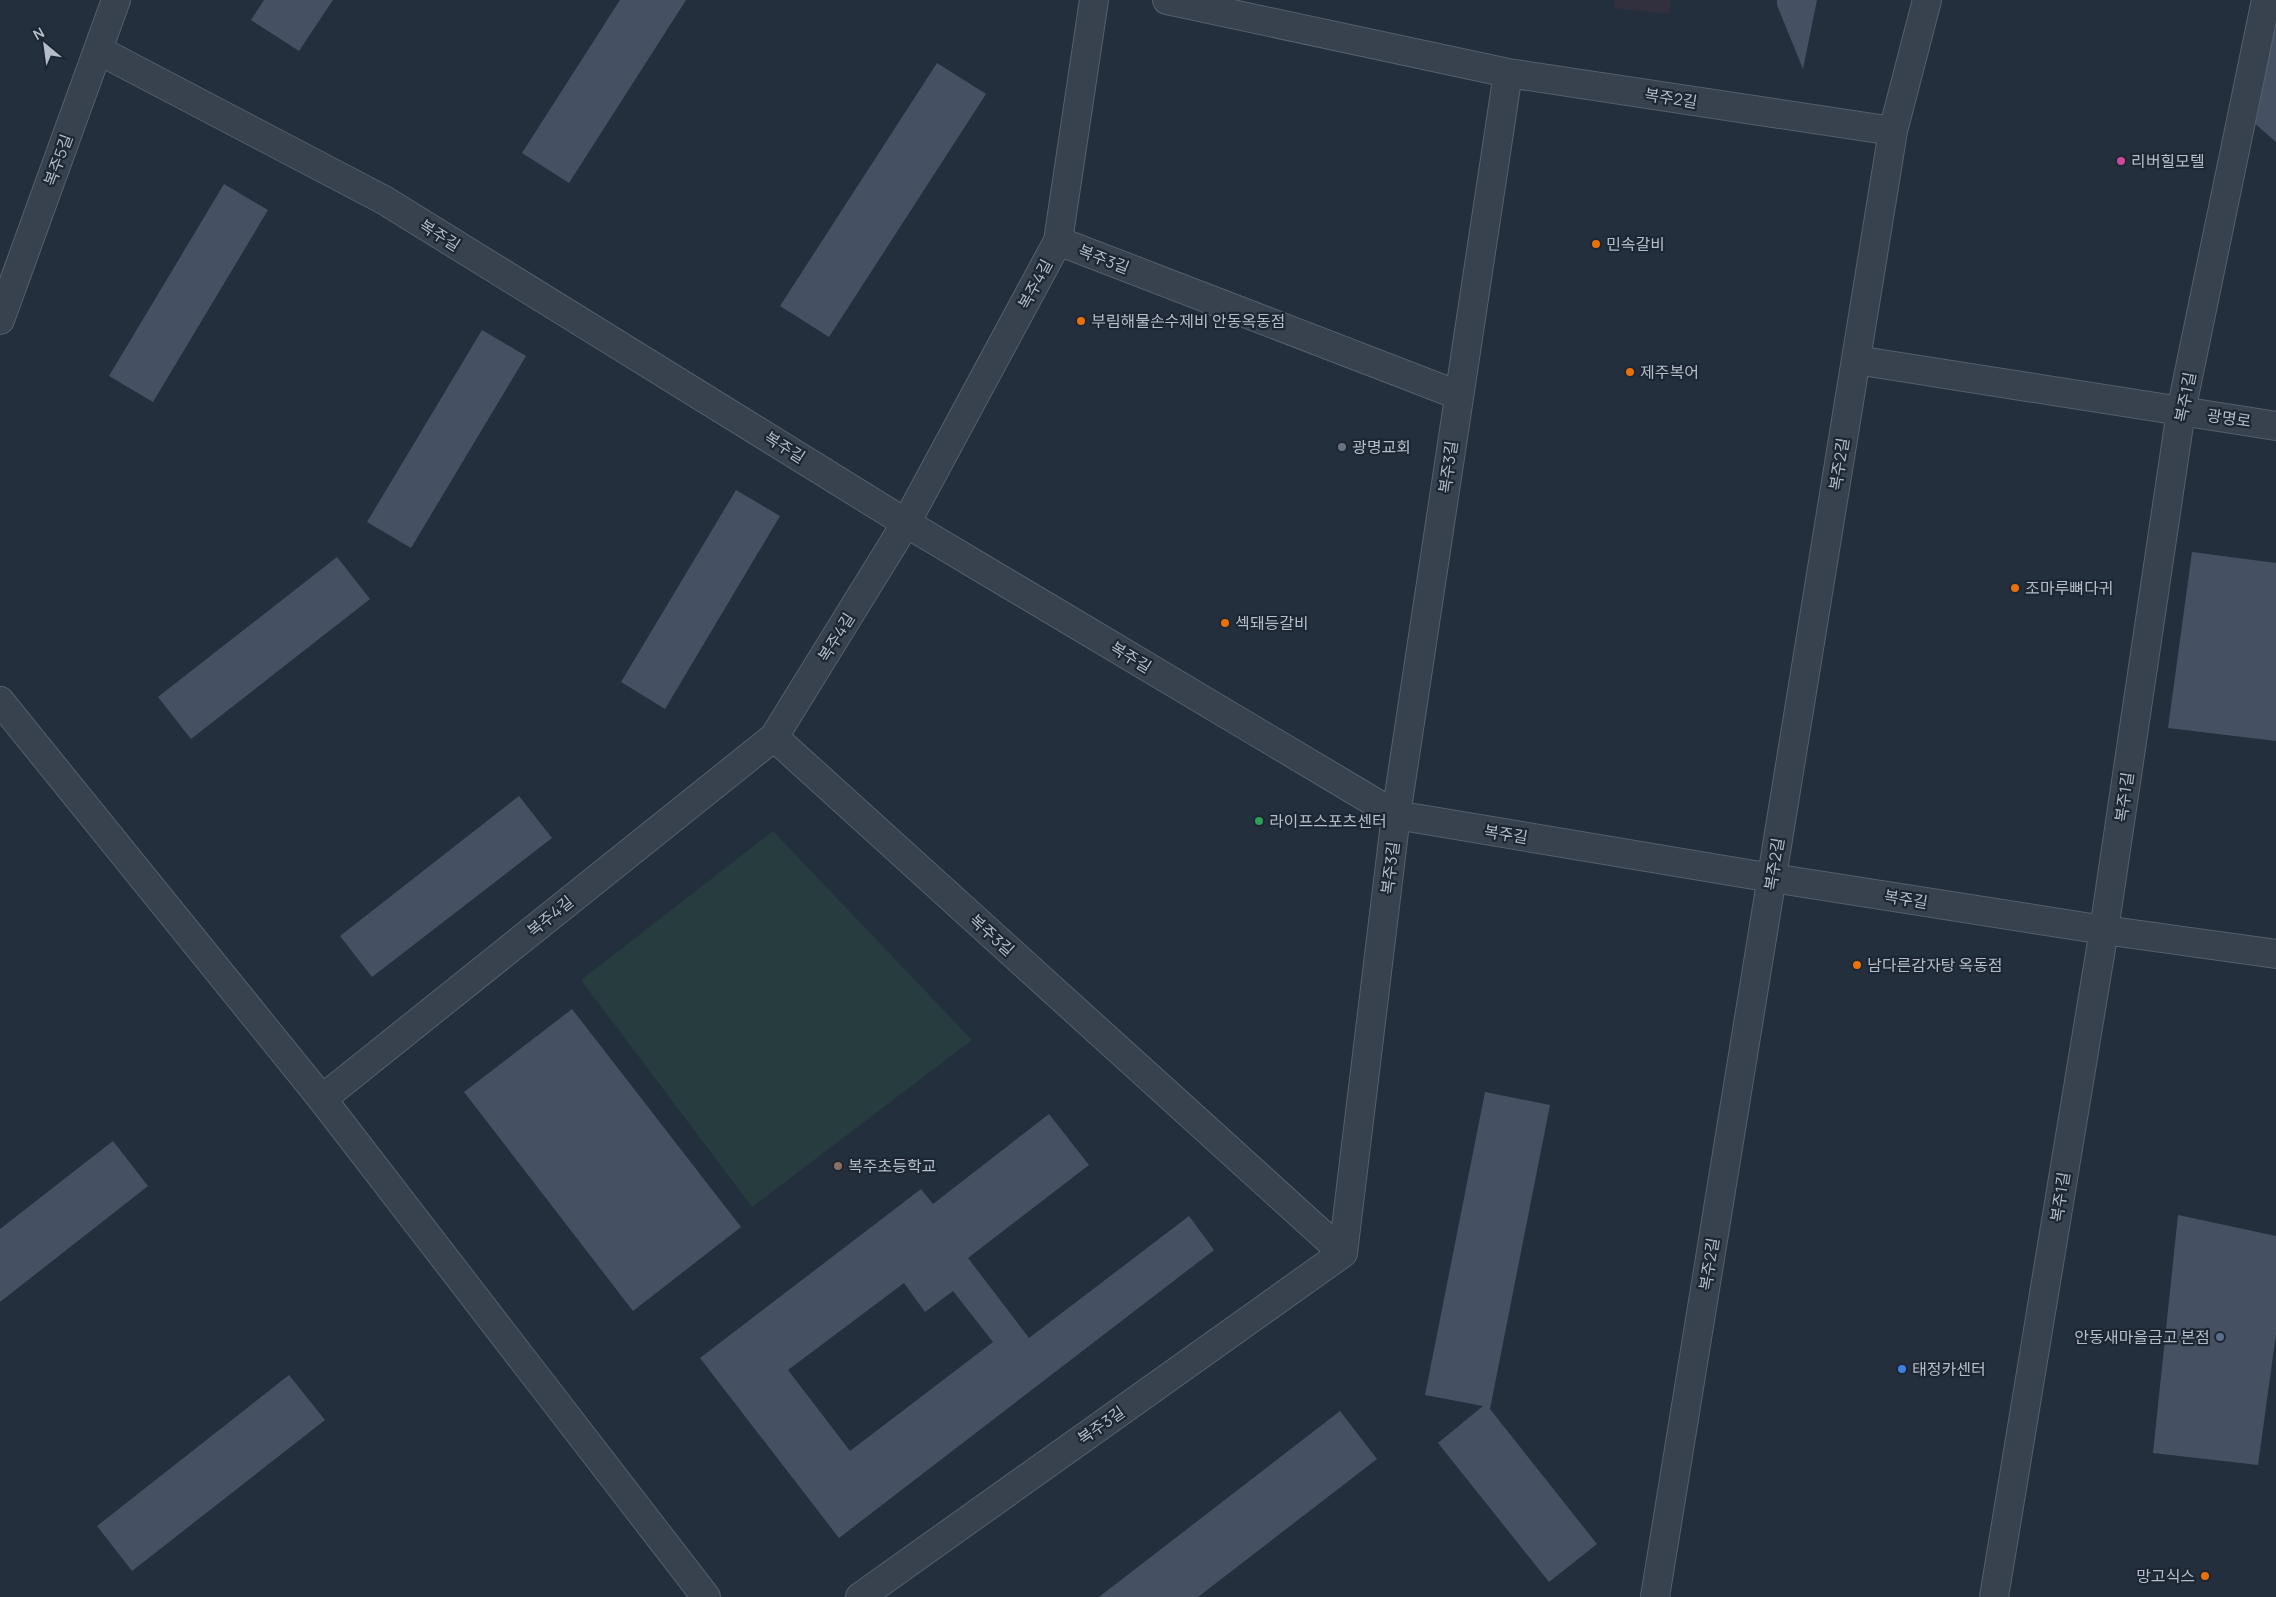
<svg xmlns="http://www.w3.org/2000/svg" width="2276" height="1597" font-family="Manrope,'Noto Sans KR',sans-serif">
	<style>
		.medical { fill: #32303f }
		.garden { fill: #263c3f }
		.building { fill: #455162; fill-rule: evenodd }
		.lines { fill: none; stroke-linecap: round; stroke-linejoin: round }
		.minor-casing { stroke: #565f6c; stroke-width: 30 }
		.minor { stroke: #38414e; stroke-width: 28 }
		.hotel-dot { fill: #d1479c; stroke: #1d2633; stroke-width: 2 }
		.food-dot { fill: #e8710a; stroke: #1d2633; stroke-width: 2 }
		.worship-dot { fill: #6b7280; stroke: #1d2633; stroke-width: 2 }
		.leisure-dot { fill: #2e9e5b; stroke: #1d2633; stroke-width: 2 }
		.education-dot { fill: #8d6e63; stroke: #1d2633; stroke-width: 2 }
		.service-dot { fill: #5c6f8a; stroke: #1d2633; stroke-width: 2 }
		.shop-dot { fill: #3f7fe0; stroke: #1d2633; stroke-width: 2 }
		.labels { text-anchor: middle; stroke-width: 4.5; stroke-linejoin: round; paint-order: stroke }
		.street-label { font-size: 16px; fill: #b4bcc9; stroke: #1d2633 }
		.poi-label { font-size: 16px; fill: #b4bcc9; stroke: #1d2633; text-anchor: start }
	</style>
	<rect width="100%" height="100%" fill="#242f3e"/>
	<path class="medical" d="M1615,0H1671L1669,14L1614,8Z"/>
	<path class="garden" d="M773,831L972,1040L752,1207L581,980Z"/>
	<path class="building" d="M264,0H333L299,51L251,20Z
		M620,0H686L569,183L522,153Z
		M1777,0H1817L1803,69L1777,5Z
		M2276,2V142L2252,121Z
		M937,63L986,94L829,337L780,306Z
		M224,184L268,210L153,402L109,376Z
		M482,330L526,356L411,548L367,522Z
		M736,490L780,516L665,709L621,682Z
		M2192,552L2276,563V741L2168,728Z
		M337,557L370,599L191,739L158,697Z
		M519,796L552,838L372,977L340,936Z
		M572,1009L741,1227L633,1311L464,1092Z
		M1485,1092L1550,1105L1490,1409L1597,1544L1549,1582L1438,1443L1483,1406L1425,1395Z
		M1049,1114L1089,1165L968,1258L1029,1338L1189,1216L1214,1250L839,1538L700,1358L921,1189L933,1204ZM904,1283L925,1312L953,1291L993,1342L850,1451L788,1370Z
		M113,1141L148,1186L0,1302V1229Z
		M2178,1215L2276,1236V1334L2258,1465L2153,1453Z
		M289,1375L325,1420L132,1571L97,1526Z
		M1340,1411L1377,1459L1198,1597H1099Z"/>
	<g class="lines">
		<g class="minor-casing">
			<path id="minor" d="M1167,0L1508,73L1893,131
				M98,50L384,200L906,523L1396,815L1772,878L2104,930L2276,954
				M1058,241L1458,395
				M0,320L116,0
				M1856,360L2276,426
				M0,701L322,1099L706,1597
				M774,737L1343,1253
				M322,1099L774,737L906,523L1058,241L1094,0
				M860,1597L1343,1253L1396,815L1508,73
				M1655,1597L1893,131L1927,0
				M1994,1597L2104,930L2181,411L2266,0"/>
		</g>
		<use href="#minor" class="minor"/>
	</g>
	<circle class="hotel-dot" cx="2121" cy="161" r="5"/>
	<g class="food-dot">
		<circle cx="1596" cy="244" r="5"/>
		<circle cx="1081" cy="321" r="5"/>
		<circle cx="1630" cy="372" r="5"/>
		<circle cx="2015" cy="588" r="5"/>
		<circle cx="1225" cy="623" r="5"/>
		<circle cx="1857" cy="965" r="5"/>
		<circle cx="2205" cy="1576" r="5"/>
	</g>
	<circle class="worship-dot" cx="1342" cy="447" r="5"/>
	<circle class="leisure-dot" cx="1259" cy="821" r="5"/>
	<circle class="education-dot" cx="838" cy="1166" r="5"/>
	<circle class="service-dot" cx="2220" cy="1337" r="5"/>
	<circle class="shop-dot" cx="1902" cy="1369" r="5"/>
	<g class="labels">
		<g class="street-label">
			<text transform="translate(1671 98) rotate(9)" y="6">복주2길</text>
			<text transform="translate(58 160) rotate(-70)" y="6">복주5길</text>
			<text transform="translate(440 235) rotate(32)" y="6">복주길</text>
			<text transform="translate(1104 259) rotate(21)" y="6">복주3길</text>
			<text transform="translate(1035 284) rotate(-62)" y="6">복주4길</text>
			<text transform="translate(2185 397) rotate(-79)" y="6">복주1길</text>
			<text transform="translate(2229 418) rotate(8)" y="6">광명로</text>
			<text transform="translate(785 447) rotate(32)" y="6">복주길</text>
			<text transform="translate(1839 464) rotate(-81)" y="6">복주2길</text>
			<text transform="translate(1448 467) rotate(-82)" y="6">복주3길</text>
			<text transform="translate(836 637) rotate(-58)" y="6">복주4길</text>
			<text transform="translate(1131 657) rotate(31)" y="6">복주길</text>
			<text transform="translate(2124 797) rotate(-82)" y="6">복주1길</text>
			<text transform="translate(1506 834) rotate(9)" y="6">복주길</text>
			<text transform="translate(1774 864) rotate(-81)" y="6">복주2길</text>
			<text transform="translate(1390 868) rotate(-83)" y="6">복주3길</text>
			<text transform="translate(1906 899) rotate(9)" y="6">복주길</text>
			<text transform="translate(550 916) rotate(-39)" y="6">복주4길</text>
			<text transform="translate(992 935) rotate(42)" y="6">복주3길</text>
			<text transform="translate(2060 1197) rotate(-81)" y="6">복주1길</text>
			<text transform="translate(1709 1264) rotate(-81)" y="6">복주2길</text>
			<text transform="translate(1101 1425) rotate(-35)" y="6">복주3길</text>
		</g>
		<g class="poi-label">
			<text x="2131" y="167">리버힐모텔</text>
			<text x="1606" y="250">민속갈비</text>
			<text x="1091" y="327">부림해물손수제비 안동옥동점</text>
			<text x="1640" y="378">제주복어</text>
			<text x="1352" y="453">광명교회</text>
			<text x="2025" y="594">조마루뼈다귀</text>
			<text x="1235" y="629">섹돼등갈비</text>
			<text x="1269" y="827">라이프스포츠센터</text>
			<text x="1867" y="971">남다른감자탕 옥동점</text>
			<text x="848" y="1172">복주초등학교</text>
			<text x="2210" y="1343" text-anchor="end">안동새마을금고 본점</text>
			<text x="1912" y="1375">태정카센터</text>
			<text x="2195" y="1582" text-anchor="end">망고식스</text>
		</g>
	</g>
	<g transform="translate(45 45) rotate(331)" stroke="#1d2633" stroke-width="4" paint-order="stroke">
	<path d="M0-4L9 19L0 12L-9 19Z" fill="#b4bcc9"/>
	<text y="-8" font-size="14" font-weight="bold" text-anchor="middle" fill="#b4bcc9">N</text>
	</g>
</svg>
